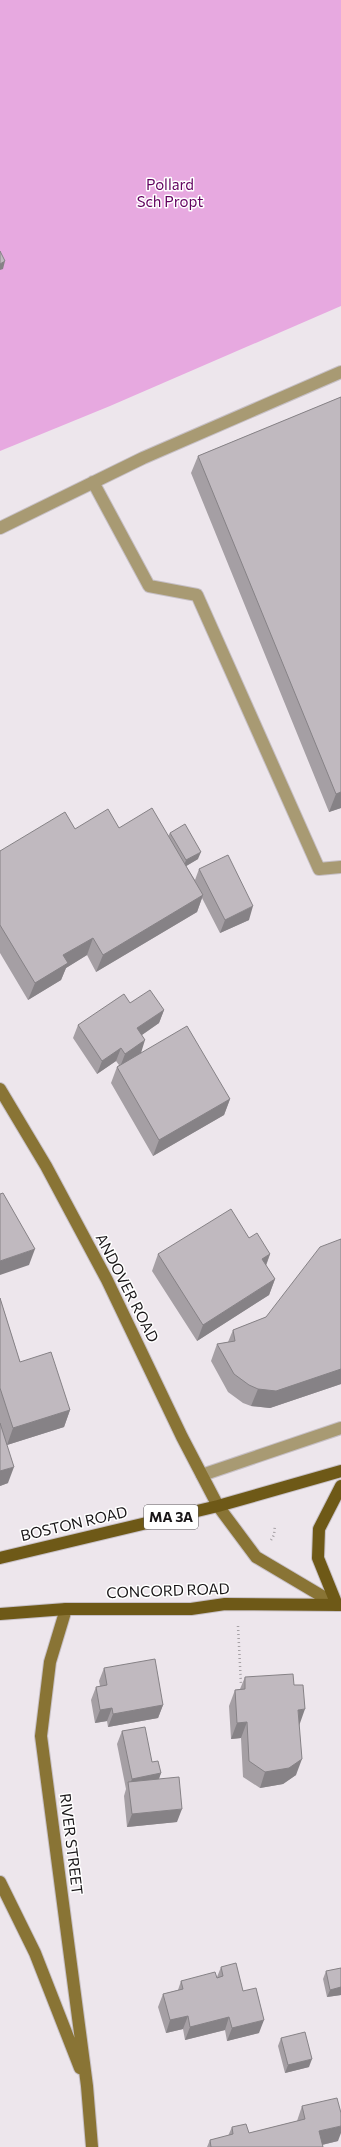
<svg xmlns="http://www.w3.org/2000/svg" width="341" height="2147" font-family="Commissioner,sans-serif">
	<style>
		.green { fill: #e7a9e0 }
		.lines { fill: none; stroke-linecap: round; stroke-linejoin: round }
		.lane-casing { stroke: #c7c0c6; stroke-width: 14 }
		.secondary-casing { stroke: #c7c0c6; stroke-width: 14 }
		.primary-casing { stroke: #c7c0c6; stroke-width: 14 }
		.path { stroke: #a6a1a5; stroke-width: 2.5; stroke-dasharray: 1 3; stroke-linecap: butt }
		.lane { stroke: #a89a73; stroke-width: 12 }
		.secondary { stroke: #897435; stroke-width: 12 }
		.primary { stroke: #6e5917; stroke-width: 12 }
		.wall { fill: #a59fa4 }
		.shaded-wall { fill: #868286 }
		.building { fill: #c0b9bf; stroke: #868286 }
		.labels { text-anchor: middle; stroke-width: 3; stroke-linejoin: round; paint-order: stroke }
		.shield { fill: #fff; stroke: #5d5b5d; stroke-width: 1 }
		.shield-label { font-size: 14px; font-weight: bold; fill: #181517 }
		.park-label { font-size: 15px; fill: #61005e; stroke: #fff }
		.street-label { font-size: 15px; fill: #181517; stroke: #fff }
	</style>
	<rect width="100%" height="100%" fill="#ede6ec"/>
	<path class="green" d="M0,0H341V306L110,406L0,451Z"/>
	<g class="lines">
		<g class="lane-casing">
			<path id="lane" d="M93,482L149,586L197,595L319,869L341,867
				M0,528L143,458L341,372
				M202,1475L341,1428"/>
		</g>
		<g class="secondary-casing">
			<path id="secondary" d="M0,1089L46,1166L107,1280L182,1437L218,1506L256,1557L337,1605
				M66,1609L50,1662L41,1736L87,2086L92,2147
				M0,1882L35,1953L80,2068"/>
		</g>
		<g class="primary-casing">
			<path id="primary" d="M0,1558L218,1506L341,1471
				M337,1605L318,1558L319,1529L341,1486
				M0,1614L66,1609H191L225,1604L341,1605"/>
		</g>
		<path class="path" d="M271,1540L274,1535L275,1525
			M238,1626L241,1685"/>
		<use href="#lane" class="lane"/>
		<use href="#secondary" class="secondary"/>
		<use href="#primary" class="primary"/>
	</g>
	<path class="wall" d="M341,397V808L329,812L191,473L198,456Z
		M119,828L168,836L170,833L198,859L186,866L195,880L199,869L249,920L220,933L202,898L197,912L96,972L87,955L66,968L61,980L28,1000L0,953V851L75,829Z
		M130,1003L164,1010L159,1023L142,1035L141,1053L230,1099L224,1115L153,1156L111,1083L117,1067L119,1065L116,1061L97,1074L73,1038L78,1025Z
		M249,1238L270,1254L266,1266L275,1279L269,1295L197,1341L152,1271L158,1254Z
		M341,1239V1384L270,1408L251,1406L243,1403L228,1392L211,1361L217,1344L228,1342L233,1330L266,1317Z
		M0,1298L20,1362L70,1410L64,1427L7,1445L8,1483L0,1486Z
		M104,1668L163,1705L158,1718L108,1727L107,1721L95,1723L91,1700L96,1687L100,1686L99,1681Z
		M245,1677L294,1685L299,1725L296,1775L283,1784L260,1788L243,1777L241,1738L231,1739L229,1706L235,1690L240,1689Z
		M122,1731L152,1762L161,1773L159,1779L177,1822L127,1827L124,1796L126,1789L117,1744Z
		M221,1967L243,1991L259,2033L227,2041L225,2030L185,2040L183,2029L166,2033L158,2007L163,1994L178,1990L181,1981L217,1977Z
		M341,1968V1995L327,1997L323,1979L326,1971Z
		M281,2038L309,2067L285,2073L278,2046Z
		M302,2106L338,2141L322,2145L323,2147H207L210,2140L228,2136L232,2127L249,2133L297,2121Z"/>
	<path class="shaded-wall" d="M5,261L3,269L0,270V264Z
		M341,792V808L329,812L336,794Z
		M201,852L198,859L183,868L186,860Z
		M203,895L197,912L96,972L103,955Z
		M253,906L249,920L220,933L225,920Z
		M93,938L87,955L66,968L61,980L28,1000L35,983L63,955Z
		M164,1010L159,1023L133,1041L137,1028Z
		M145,1040L141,1053L120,1067L125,1054Z
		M121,1048L116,1061L97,1074L102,1061Z
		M230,1099L224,1115L153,1156L159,1140Z
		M35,1249L29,1265L0,1275V1261Z
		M270,1254L264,1270L262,1259Z
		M275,1279L269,1295L197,1341L203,1325Z
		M341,1369V1384L270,1408L251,1406L258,1389Z
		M70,1410L64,1427L7,1445L13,1428Z
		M14,1467L8,1483L0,1486V1471Z
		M163,1705L158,1718L108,1727L113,1714Z
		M112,1708L107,1721L95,1723L100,1710Z
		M305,1709L299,1726L298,1710Z
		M247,1722L241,1738L231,1739L237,1723Z
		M302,1759L296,1775L283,1784L260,1788L265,1772Z
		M161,1773L156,1786H129L132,1779Z
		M182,1809L177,1822L127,1827L132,1814Z
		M341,1987V1995L327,1997L330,1990Z
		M188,2016L183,2029L166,2033L170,2020Z
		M229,2017L225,2030L185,2040L190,2027Z
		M264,2020L259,2033L227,2041L232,2028Z
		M312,2059L309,2067L285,2073L288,2065Z
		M341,2126V2133L338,2141L313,2147L319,2131Z"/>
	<path class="building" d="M0,251L5,261L0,264Z
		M341,397V792L336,794L198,456Z
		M152,808L203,895L103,955L93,938L63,955L68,963L35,983L0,925V851L65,812L75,829L108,809L119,828Z
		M185,824L201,852L186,860L170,833Z
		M228,855L253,906L225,920L199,869Z
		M150,990L164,1010L137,1028L145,1040L125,1054L121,1048L102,1061L78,1025L124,994L130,1003Z
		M187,1026L230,1099L159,1140L117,1067Z
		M3,1193L35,1249L0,1261V1194Z
		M231,1209L249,1238L257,1233L270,1254L262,1259L275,1279L203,1325L158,1254Z
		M341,1239V1369L276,1391L258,1389L249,1385L234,1374L217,1344L235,1341L233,1330L266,1317L320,1247Z
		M0,1298L20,1362L51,1352L70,1410L13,1428L0,1388Z
		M0,1423L14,1467L0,1471Z
		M155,1659L163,1705L113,1714L112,1708L100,1710L96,1687L107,1685L104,1668Z
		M293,1674L294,1685H303L305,1709L298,1710L302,1759L289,1768L265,1772L249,1761L247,1722L237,1723L235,1690L245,1689V1677Z
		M145,1727L152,1762L158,1761L161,1773L132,1779L122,1731Z
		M179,1777L182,1809L132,1814L128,1782Z
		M236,1963L243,1991L256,1988L264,2020L232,2028L229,2017L190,2027L188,2016L170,2020L163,1994L183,1989L181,1981L215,1972L217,1978L223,1976L221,1967Z
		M341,1968V1987L330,1990L326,1971Z
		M305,2032L312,2059L288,2065L281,2038Z
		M337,2098L341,2113V2126L319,2131L323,2147H211L210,2140L233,2134L232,2127L246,2124L249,2133L305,2119L302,2106Z"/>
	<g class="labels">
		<rect class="shield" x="144" y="1505" width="54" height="24" rx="3"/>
		<g class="shield-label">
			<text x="171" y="1522">MA 3A</text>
		</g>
		<g class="park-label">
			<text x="170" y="190">Pollard<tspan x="170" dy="17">Sch Propt</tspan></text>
		</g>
		<g class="street-label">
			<text transform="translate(127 1288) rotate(63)" y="5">ANDOVER ROAD</text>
			<text transform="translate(74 1524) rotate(-13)" y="5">BOSTON ROAD</text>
			<text transform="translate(168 1591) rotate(-2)" y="5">CONCORD ROAD</text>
			<text transform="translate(71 1844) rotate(83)" y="5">RIVER STREET</text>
		</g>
	</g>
</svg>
